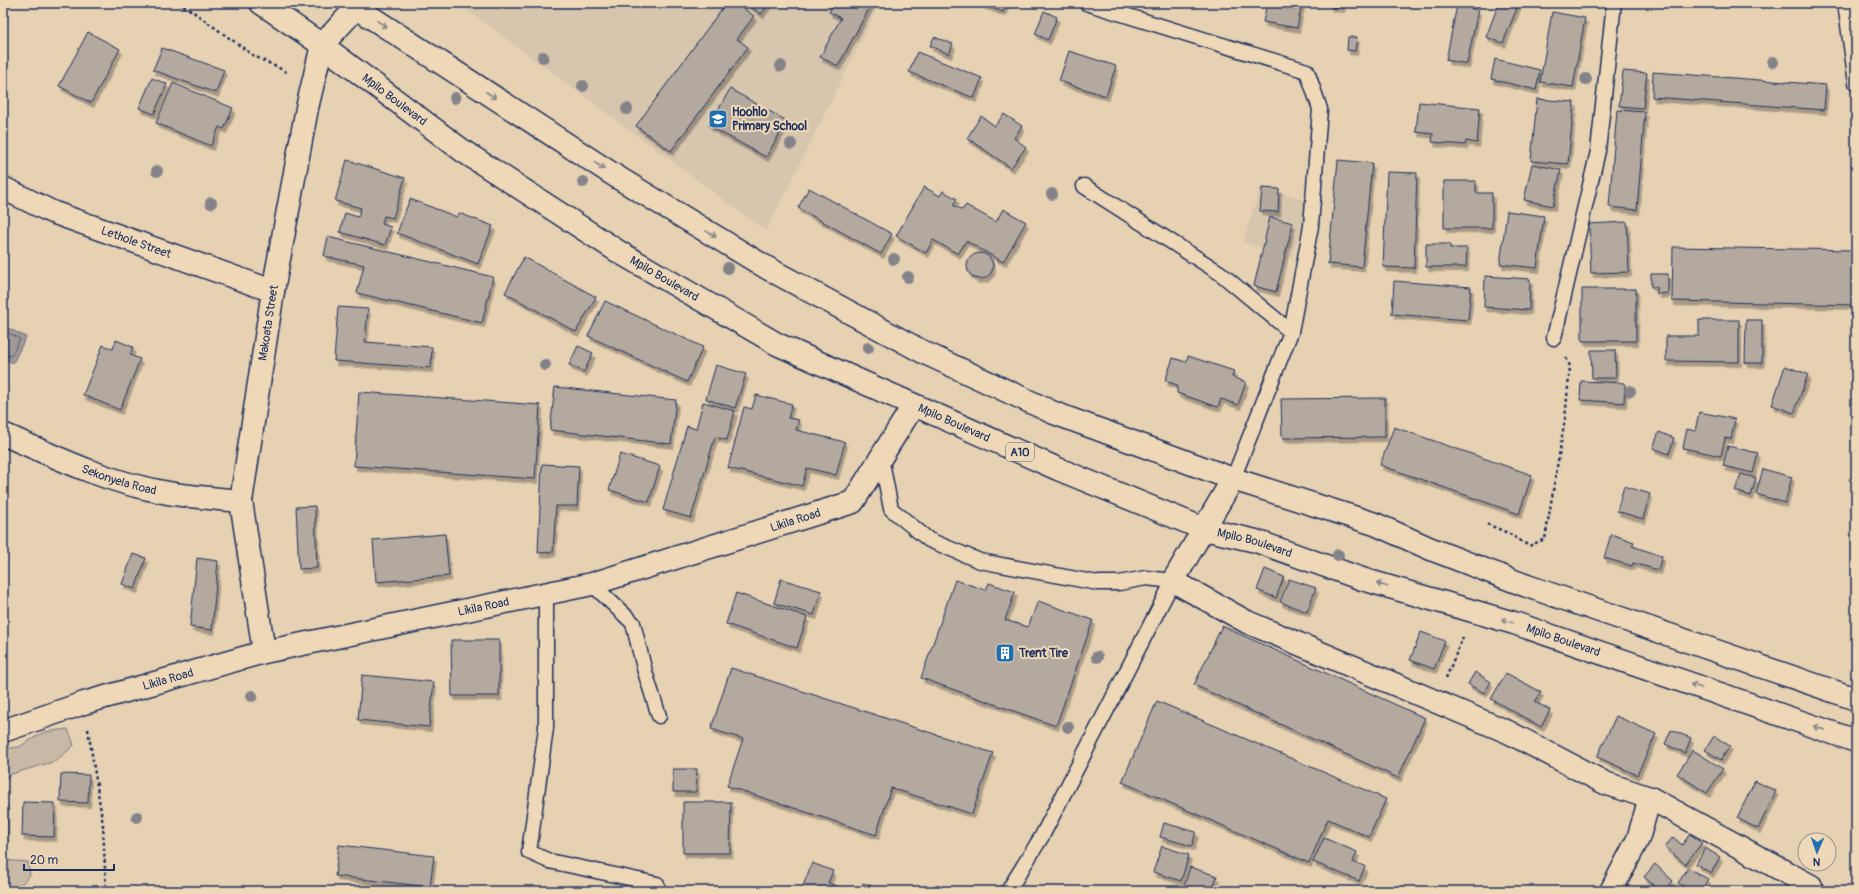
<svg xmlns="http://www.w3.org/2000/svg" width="1859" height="894" font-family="Pangolin,sans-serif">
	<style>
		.built { fill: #d7c5ad }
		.green { fill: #c8b9a7; stroke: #727482 }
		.water { fill: #a09996; stroke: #6b6f80 }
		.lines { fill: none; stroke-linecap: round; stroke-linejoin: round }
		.shore { stroke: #505974; stroke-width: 1 }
		.building { fill: #b3a99e; stroke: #1b2f5e; filter: url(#shadow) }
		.lane-casing { stroke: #1b2f5e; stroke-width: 17 }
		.street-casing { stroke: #1b2f5e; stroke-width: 25 }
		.highway-casing { stroke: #1b2f5e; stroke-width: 25 }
		.path { stroke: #1b2f5e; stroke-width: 2.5; stroke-dasharray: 3 3; stroke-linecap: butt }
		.lane { stroke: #eed8b7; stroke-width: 14 }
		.street { stroke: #eed8b7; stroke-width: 22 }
		.highway { stroke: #eed8b7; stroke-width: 22 }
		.tree { fill: #85838a }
		.oneway { stroke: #84848a }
		.labels { text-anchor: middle; stroke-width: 4; stroke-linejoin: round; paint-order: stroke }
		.shield { fill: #eed8b7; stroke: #5a6279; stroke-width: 1 }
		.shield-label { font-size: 11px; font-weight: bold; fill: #1b2f5e }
		.street-label { font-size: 12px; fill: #1b2f5e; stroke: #eed8b7 }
		.poi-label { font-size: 12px; font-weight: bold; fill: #1b2f5e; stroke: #eed8b7; text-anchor: start }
	</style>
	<defs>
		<filter id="shadow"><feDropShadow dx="2.5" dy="4.5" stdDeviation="0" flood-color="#0004"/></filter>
	</defs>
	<rect width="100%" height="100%" fill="#e6d1b3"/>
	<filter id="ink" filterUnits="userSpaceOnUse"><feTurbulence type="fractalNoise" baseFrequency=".025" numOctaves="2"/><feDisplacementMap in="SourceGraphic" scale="8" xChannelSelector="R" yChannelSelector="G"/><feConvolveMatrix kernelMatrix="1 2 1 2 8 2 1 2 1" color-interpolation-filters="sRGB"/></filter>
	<g filter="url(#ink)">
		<path class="built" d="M458,3H880L766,231Z
			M1261,186L1310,202L1292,257L1243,242Z"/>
		<path class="green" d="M68,729L74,745L56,761L11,774L3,780V749L19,747L44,732Z
			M3,860L28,862L30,875L15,891H3Z"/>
		<path class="water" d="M6,327L26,337L13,363L3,358V333Z"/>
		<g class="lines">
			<path class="shore" d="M3,334L9,333L20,339L11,356L3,355"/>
		</g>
		<path class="building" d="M726,3H736L754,16L737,39L748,47L671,151L636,126Z
			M746,3H769L761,14Z
			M834,3H872L838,66L820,57L841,18L829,12Z
			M979,3H1006L1003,12Z
			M1267,3H1302L1297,28L1263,22Z
			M1330,3H1343L1342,8L1330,7Z
			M1499,3H1519L1503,43L1486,37Z
			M1457,5L1478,10L1467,64L1446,60Z
			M1044,11L1057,17L1048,40L1035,34Z
			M1552,12L1585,18L1573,87L1540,82Z
			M88,32L120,49L91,103L59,86Z
			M934,37L953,44L949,54L930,46Z
			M1348,37H1357L1355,51L1347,50Z
			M162,48L224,70L216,93L153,70Z
			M1069,51L1116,66L1106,96L1059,81Z
			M917,52L982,78L974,98L909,72Z
			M1495,59L1540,70L1536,90L1491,79Z
			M1623,71L1647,73L1643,108L1619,106Z
			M1653,72L1826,85L1824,110L1652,97Z
			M152,78L167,84L154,114L139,108Z
			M173,83L233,108L224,129L219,127L211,146L156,123Z
			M730,89L787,121L766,157L709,126Z
			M1537,99L1574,102L1568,164L1531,161Z
			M1419,102L1480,108L1477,143L1466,141L1465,145L1432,142L1433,134L1416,132Z
			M1617,110L1645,112L1637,210L1609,207Z
			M1004,114L1022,126L1014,138L1026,147L1011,168L967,138L981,116L995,126Z
			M347,160L405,178L393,218L384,216L382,224L391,227L385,245L340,232L345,213L358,217L361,208L335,201Z
			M1338,160L1372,163L1362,267L1328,264Z
			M1532,164L1561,170L1553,206L1524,200Z
			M1387,172L1417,173L1414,268L1383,267Z
			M1444,181H1476V193H1492V228H1444Z
			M924,187L940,196L943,191L957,199L953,205L962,210L966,205L996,222L1003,209L1026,222L1003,262L966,241L958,254L933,240L926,253L896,236Z
			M809,188L892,234L881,254L798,208Z
			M1262,188L1279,189L1278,212L1260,211Z
			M410,199L457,217L459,213L493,226L478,264L397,233Z
			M1507,211L1544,216L1537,268L1500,264Z
			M1270,217L1293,223L1276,292L1254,286Z
			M1627,222L1629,272L1591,273L1589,224Z
			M328,237L493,277L482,323L357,293L364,265L324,256Z
			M1426,244H1450V248H1467L1466,267H1426Z
			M1673,247L1856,250V305L1672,301Z
			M967 266a13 13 0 1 1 26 0a13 13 0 1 1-26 0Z
			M524,257L596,297L576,332L505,293Z
			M1651,274H1668V293L1657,294V287H1651Z
			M1485,276L1530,279L1529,310L1484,307Z
			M1394,281L1471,287L1468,320L1392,314Z
			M1582,289H1636V341H1582Z
			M605,301L703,347L687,382L588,336Z
			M338,307L368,309L365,342L432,347L431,368L334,361Z
			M1699,320H1739V362L1666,361V336H1699Z
			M1746,320H1762V363H1745Z
			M116,340L133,347L130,355L140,359L120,410L83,395L103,345L113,349Z
			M578,346L593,353L584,372L569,365Z
			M1591,350H1615L1616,378H1592Z
			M1188,356L1234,371L1232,377L1246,382L1238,405L1221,399L1218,407L1177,393V385L1165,381L1173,358L1186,362Z
			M716,365L746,374L735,408L706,399Z
			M1785,366L1808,374L1794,413L1772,405Z
			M1581,381L1625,383L1624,403L1580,400Z
			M555,387L676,400L671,444L550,430Z
			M359,392L540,405L535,479L354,466Z
			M756,395L792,404L788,418L799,420L796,430L845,442L836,475L807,468L802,486L728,468L744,407L752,409Z
			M1385,398V437L1282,438L1281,399Z
			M703,402L735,411L727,440L715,437L691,518L663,510L687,426L696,429Z
			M1699,412L1735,419L1731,439L1725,438L1721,456L1683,448L1687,429L1695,431Z
			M1394,427L1532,475L1519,514L1380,465Z
			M1659,432L1674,438L1669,454L1653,448Z
			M1728,446L1758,453L1753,473L1723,466Z
			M620,454L660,466L649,502L609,490Z
			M542,464L579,466L577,506H556L553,552L538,553Z
			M1763,469L1792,477L1785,503L1756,494Z
			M1741,474L1756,478L1751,496L1735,491Z
			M1624,486L1650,494L1643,519L1617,511Z
			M315,506L317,568L299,569L296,507Z
			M445,534L449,576L376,582L373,540Z
			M1611,534L1634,542L1632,546L1662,556L1658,570L1633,563L1632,566L1604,558Z
			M133,554L146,558L135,589L122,584Z
			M197,558L218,561L212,630L190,627Z
			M1265,569L1284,577L1276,598L1257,590Z
			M781,579L821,591L814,615L774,603Z
			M1289,579L1316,588L1307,612L1280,602Z
			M955,580L986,590L989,583L1015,592L1005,620L1028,627L1038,601L1093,620L1056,726L921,678Z
			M736,593L807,617L797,648L726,624Z
			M1222,626L1425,718L1398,778L1194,685Z
			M1421,632L1445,641L1434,669L1410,660Z
			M451,640H499V696H452Z
			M731,668L993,753L972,814L891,788L876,835L727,786L743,739L711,729Z
			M1475,672L1491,682L1484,693L1468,684Z
			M1506,673L1541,692L1535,702L1550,710L1541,727L1491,699Z
			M362,675L434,682L429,727L358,720Z
			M1157,701L1386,799L1369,837L1328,819L1309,863L1122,782Z
			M1616,716L1656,734L1637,775L1597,757Z
			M1671,730L1691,738L1685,753L1665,744Z
			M1714,736L1730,746L1721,760L1705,750Z
			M1693,750L1723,769L1707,793L1677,774Z
			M673,769H697L696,792H673Z
			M61,774L89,775L88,803L60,802Z
			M1755,781L1776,791L1758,829L1737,818Z
			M23,802L55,803L54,837L22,836Z
			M683,802H731L730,853H683Z
			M3,804H6V838H3Z
			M1164,823L1196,832L1192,846L1160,837Z
			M1690,834L1702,843L1685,864L1665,847L1673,837L1682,845Z
			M1324,838L1357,852L1353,862L1365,866L1359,881L1313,862Z
			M339,845L434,856L430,887L335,876Z
			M1162,846L1189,855L1181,881L1153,872Z
			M1705,848L1720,857L1711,873L1696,864Z
			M812,863L833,871L828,883L850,891H801Z
			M1655,864L1673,881L1664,891H1660L1644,877Z
			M1190,867L1217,876L1212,891L1183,890Z
			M1688,868L1708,879L1701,891H1691L1678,883Z
			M1856,870V891L1851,882L1854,880L1851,873Z
			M863,883L886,891H861Z"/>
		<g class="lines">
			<g class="lane-casing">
				<path id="lane" d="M1086,3L1307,71L1320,109L1311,226L1291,332
					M1845,3L1856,83
					M1084,186L1220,273L1291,332L1233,479
					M1554,338L1598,151L1614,3
					M881,457L891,509L929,540L980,561L1098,583H1119L1146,578L1173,581L1042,836L1008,891
					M592,584L633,623L645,672L659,716
					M546,593V728L529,852L549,861L657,884V891"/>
			</g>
			<g class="street-casing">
				<g id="street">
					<path id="s1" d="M3,188L52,212L273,291"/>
					<path id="s2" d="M3,434C53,456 105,481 158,491C185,497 214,498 241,501"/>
					<path d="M1233,479L1173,581L1247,622L1508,732L1605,783L1650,798L1811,886"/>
					<path id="s3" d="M264,652L241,501L273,291L307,108L322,45L356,8"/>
					<path id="s4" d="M3,731L84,703L264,652L592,584L853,502L913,406"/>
					<path d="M1611,891L1638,839L1650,798"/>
				</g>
			</g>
			<g class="highway-casing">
				<g id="highway">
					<path id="s5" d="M261,3L322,45L463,151L619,252L777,344L1058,469L1204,529L1256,541L1362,579L1514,623L1856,741"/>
					<path d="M349,3L617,177L769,269L925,353L1054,413L1233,479L1375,524L1431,549L1527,586L1856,699"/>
				</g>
			</g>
			<path class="path" d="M178,3L192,11L254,56L289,73
				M1487,524L1508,533L1529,546L1545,539L1565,419L1570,366L1566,358
				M1446,678L1463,637
				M88,729L103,825L106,891"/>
			<use href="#lane" class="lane"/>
			<use href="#street" class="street"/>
			<use href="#highway" class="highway"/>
		</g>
		<g class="tree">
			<circle cx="543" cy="57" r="6"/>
			<circle cx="1773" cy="62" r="6"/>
			<circle cx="781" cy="66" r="6"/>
			<circle cx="1586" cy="79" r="6"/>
			<circle cx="583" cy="86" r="6"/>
			<circle cx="455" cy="98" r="6"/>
			<circle cx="627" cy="109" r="6"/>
			<circle cx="791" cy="144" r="6"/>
			<circle cx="157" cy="171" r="6"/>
			<circle cx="583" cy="182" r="6"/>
			<circle cx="1052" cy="194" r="6"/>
			<circle cx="211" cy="203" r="6"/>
			<circle cx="894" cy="259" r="6"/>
			<circle cx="728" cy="268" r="6"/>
			<circle cx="908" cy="277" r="6"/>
			<circle cx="868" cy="348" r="6"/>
			<circle cx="545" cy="365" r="6"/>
			<circle cx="1630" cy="391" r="6"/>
			<circle cx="1338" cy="555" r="6"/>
			<circle cx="1097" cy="657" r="6"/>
			<circle cx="252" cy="696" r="6"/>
			<circle cx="1068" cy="727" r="6"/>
			<circle cx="137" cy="817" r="6"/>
		</g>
		<defs><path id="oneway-shaft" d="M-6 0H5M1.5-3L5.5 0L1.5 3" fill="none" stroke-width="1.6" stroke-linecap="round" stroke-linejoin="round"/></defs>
		<g class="oneway">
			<use href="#oneway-shaft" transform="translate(382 24) rotate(33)"/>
			<use href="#oneway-shaft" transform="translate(491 95) rotate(33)"/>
			<use href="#oneway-shaft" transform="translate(600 166) rotate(33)"/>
			<use href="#oneway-shaft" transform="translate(711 234) rotate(31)"/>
			<use href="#oneway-shaft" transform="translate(1382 585) rotate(-164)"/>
			<use href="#oneway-shaft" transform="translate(1507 621) rotate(-164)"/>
			<use href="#oneway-shaft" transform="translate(1696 686) rotate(-161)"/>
			<use href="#oneway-shaft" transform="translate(1819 728) rotate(-161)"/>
		</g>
	</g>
	<defs>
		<g id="school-square" transform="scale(1)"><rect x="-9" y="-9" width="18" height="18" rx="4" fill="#1f6fb2" stroke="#eed8b7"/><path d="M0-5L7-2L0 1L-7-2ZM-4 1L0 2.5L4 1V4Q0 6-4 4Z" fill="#fff"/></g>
		<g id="building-square" transform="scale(1)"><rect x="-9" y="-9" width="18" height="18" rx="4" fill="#1f6fb2" stroke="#eed8b7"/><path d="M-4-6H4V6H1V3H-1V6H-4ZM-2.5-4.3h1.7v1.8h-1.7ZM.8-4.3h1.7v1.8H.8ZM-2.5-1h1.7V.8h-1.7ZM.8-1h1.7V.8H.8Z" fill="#fff"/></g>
	</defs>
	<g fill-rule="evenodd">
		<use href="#school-square" x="718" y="119"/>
		<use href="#building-square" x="1005" y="653"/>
	</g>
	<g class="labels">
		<rect class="shield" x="1006" y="443" width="28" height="18" rx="3"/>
		<g class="shield-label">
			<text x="1020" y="456">A10</text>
		</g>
		<g class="street-label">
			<text dy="4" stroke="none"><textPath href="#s5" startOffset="165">Mpilo Boulevard</textPath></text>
			<text dy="4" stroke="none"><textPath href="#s1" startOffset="144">Lethole Street</textPath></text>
			<text dy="4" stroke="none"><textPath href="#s5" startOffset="489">Mpilo Boulevard</textPath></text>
			<text dy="4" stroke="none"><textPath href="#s3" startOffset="333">Makoata Street</textPath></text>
			<text dy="4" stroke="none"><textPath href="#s5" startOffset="813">Mpilo Boulevard</textPath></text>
			<text dy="4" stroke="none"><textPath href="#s2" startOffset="125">Sekonyela Road</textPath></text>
			<text dy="4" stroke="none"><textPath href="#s4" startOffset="821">Likila Road</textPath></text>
			<text dy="4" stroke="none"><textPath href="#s5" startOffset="1137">Mpilo Boulevard</textPath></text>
			<text dy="4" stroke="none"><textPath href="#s4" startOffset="497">Likila Road</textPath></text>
			<text dy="4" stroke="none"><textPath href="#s5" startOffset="1461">Mpilo Boulevard</textPath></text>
			<text dy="4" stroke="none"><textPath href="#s4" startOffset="173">Likila Road</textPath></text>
		</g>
		<g class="poi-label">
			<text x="732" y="116">Hoohlo<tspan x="732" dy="14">Primary School</tspan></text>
			<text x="1019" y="657">Trent Tire</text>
		</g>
	</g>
	<rect width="1859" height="894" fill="none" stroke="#eed8b7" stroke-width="16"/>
	<rect x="8" y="8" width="1843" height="878" fill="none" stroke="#1b2f5e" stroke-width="1.5" filter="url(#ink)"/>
	<g transform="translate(1817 852) rotate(182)"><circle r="19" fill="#eed8b7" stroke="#9a9493"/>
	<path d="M0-3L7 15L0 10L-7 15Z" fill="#1f6fb2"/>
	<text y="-6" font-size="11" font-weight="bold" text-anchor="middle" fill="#1b2f5e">N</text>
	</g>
	<path d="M24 864v6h90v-6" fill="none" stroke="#1b2f5e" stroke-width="2"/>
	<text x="30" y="864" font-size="12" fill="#1b2f5e" stroke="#eed8b7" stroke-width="3" paint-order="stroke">20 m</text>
</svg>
